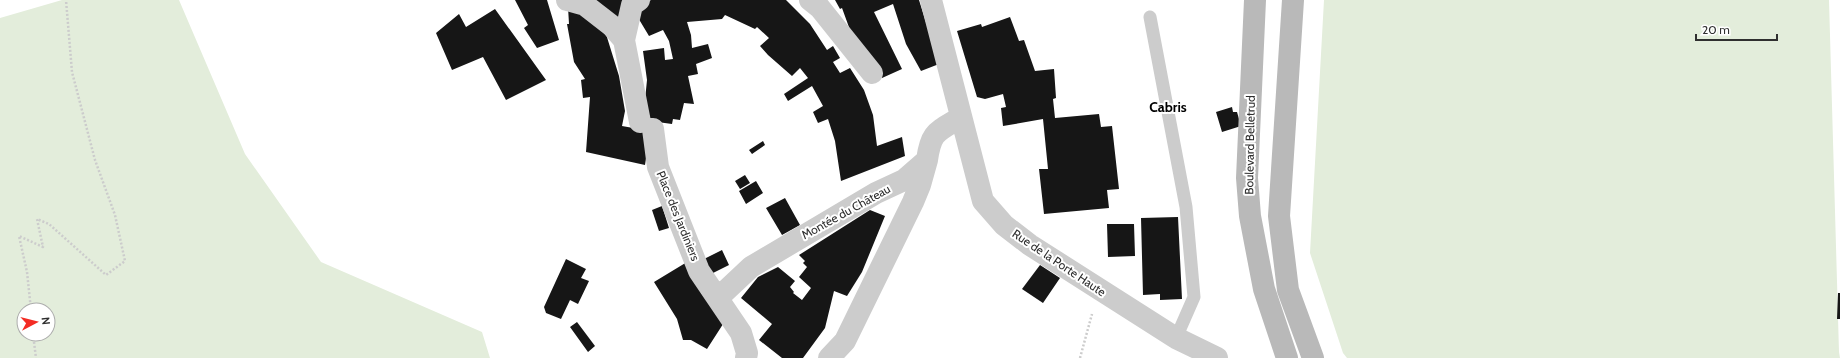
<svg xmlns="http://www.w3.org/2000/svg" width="1840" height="358" font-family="Cabin,sans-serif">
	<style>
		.green { fill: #e3eddb; fill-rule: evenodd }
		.building { fill: #161616 }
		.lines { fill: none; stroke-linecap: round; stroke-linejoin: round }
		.path { stroke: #ccc; stroke-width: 2.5; stroke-dasharray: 2 2; stroke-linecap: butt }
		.service { stroke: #ccc; stroke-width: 13 }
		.minor { stroke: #ccc; stroke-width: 22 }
		.secondary { stroke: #b9b9b9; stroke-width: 22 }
		.labels { text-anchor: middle; stroke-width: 4; stroke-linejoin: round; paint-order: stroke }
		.street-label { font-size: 12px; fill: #2f2f2f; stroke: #fff }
		.quarter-label { font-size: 14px; font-weight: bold; fill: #000; stroke: #fff }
	</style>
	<rect width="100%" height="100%" fill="#fff"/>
	<path class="green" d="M62,0H179L245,154L321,262L482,332L490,358H0V18ZM24,310H48V334H24Z
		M1324,0H1829L1839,352L1840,358H1347L1343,353L1310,253Z"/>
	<path class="building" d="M515,0H547L559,40L537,48L524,28L528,25Z
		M584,0H629L618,19Z
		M651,0H786L810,24L827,50L833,46L840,58L833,62L840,73L850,68L864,90L873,115L877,146L902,137L905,156L841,181L835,141L828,119L818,123L813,112L823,106L812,86L788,101L784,94L808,78L800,68L792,76L768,55L760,46L769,38L757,27L755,29L725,15L722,19L687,22L691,35L692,48L708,44L712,58L696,64L698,74L688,76L694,104L684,103L680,120L673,119L672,124L643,120L647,80L643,51L664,48L665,60L673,59L669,41L663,30L649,36L634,11Z
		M835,0H919L939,64L921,71L906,44L893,4L874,12L902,69L882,78L854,41L842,8L840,9Z
		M568,7L587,10L606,34L619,76L625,111L622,126L650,131L645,165L586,152L590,97L583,98L581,80L585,79L574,62L567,24H569Z
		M495,9L546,80L506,100L483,57L452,70L436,33L459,14L466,27Z
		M1010,17L1019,41L1024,40L1035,71L1054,69L1056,98L1053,99L1055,118L1099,114L1101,127L1112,126L1119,189L1107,190L1109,208L1044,214L1039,169H1048L1043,119L1003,126L1001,108L1006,107L1003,94L985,99L977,97L957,31L981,24L982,27Z
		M1232,107L1233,112H1237L1241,126L1222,132L1216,112Z
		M763,141L765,145L752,154L749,150Z
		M745,175L750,183L740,189L735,181Z
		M756,181L763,193L746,204L739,191Z
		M785,198L800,225L782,235L766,208Z
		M662,206L669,228L659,231L652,210Z
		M870,210L885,216L862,272L847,296L834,291L825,328L803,358H782L759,340L772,324L741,298L758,277L778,267L795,281L790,287L794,292L793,293L802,300L811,288L799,277L807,267L803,263L805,261L799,255Z
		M1178,217L1182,299L1160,300V294L1143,295L1141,218Z
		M1107,224H1134L1135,256L1108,257Z
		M722,250L729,265L711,274L704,259Z
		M566,259L586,269L581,278L589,281L578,304L570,300L561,319L546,313L544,307Z
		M687,262L725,321L707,349L691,340H683L677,319L654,282Z
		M1040,265L1060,278L1043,303L1022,289Z
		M1838,293H1840V319H1837Z
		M577,322L595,346L588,352L570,327Z"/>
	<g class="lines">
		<path class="path" d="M31,310L27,272L19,236L43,247L37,219L49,224L106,275L125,261L115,215L95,160L72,72L66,0
			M33,334L36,358
			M1080,358L1092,314"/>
		<path class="service" d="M1150,17L1186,207L1194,297L1176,338"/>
		<path class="minor" d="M567,0L585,5L612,26L624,40
			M639,0L632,5L624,40L640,122
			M810,0L820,8L872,73
			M931,0L983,201L1004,225L1030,245L1176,338L1217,358
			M653,129L658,167L699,271L741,333L747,353L746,358
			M718,298L751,267L876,193L904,180L927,160C931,131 937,132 961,117
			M829,358L845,341L913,202L920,185L927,160"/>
		<path class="secondary" d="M1255,0L1247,178L1250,216L1264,289L1287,358
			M1293,0L1279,216L1288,290L1313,358"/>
	</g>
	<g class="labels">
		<g class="street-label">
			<text transform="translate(1250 145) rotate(-89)" y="4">Boulevard Belletrud</text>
			<text transform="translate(846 212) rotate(-29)" y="4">Montée du Château</text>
			<text transform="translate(678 216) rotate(68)" y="4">Place des Jardiniers</text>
			<text transform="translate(1059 263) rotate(34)" y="4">Rue de la Porte Haute</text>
		</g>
		<g class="quarter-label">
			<text x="1168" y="112">Cabris</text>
		</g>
	</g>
	<g transform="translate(36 322) rotate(83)"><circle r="19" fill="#ffffff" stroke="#acacac"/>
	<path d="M0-3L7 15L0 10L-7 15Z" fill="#f32c24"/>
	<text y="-6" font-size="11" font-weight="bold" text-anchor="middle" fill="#2f2f2f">N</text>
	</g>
	<path d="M1696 34v6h81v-6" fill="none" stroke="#2f2f2f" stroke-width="2"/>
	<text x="1702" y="34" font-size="12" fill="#2f2f2f" stroke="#ffffff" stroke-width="3" paint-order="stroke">20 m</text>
</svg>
